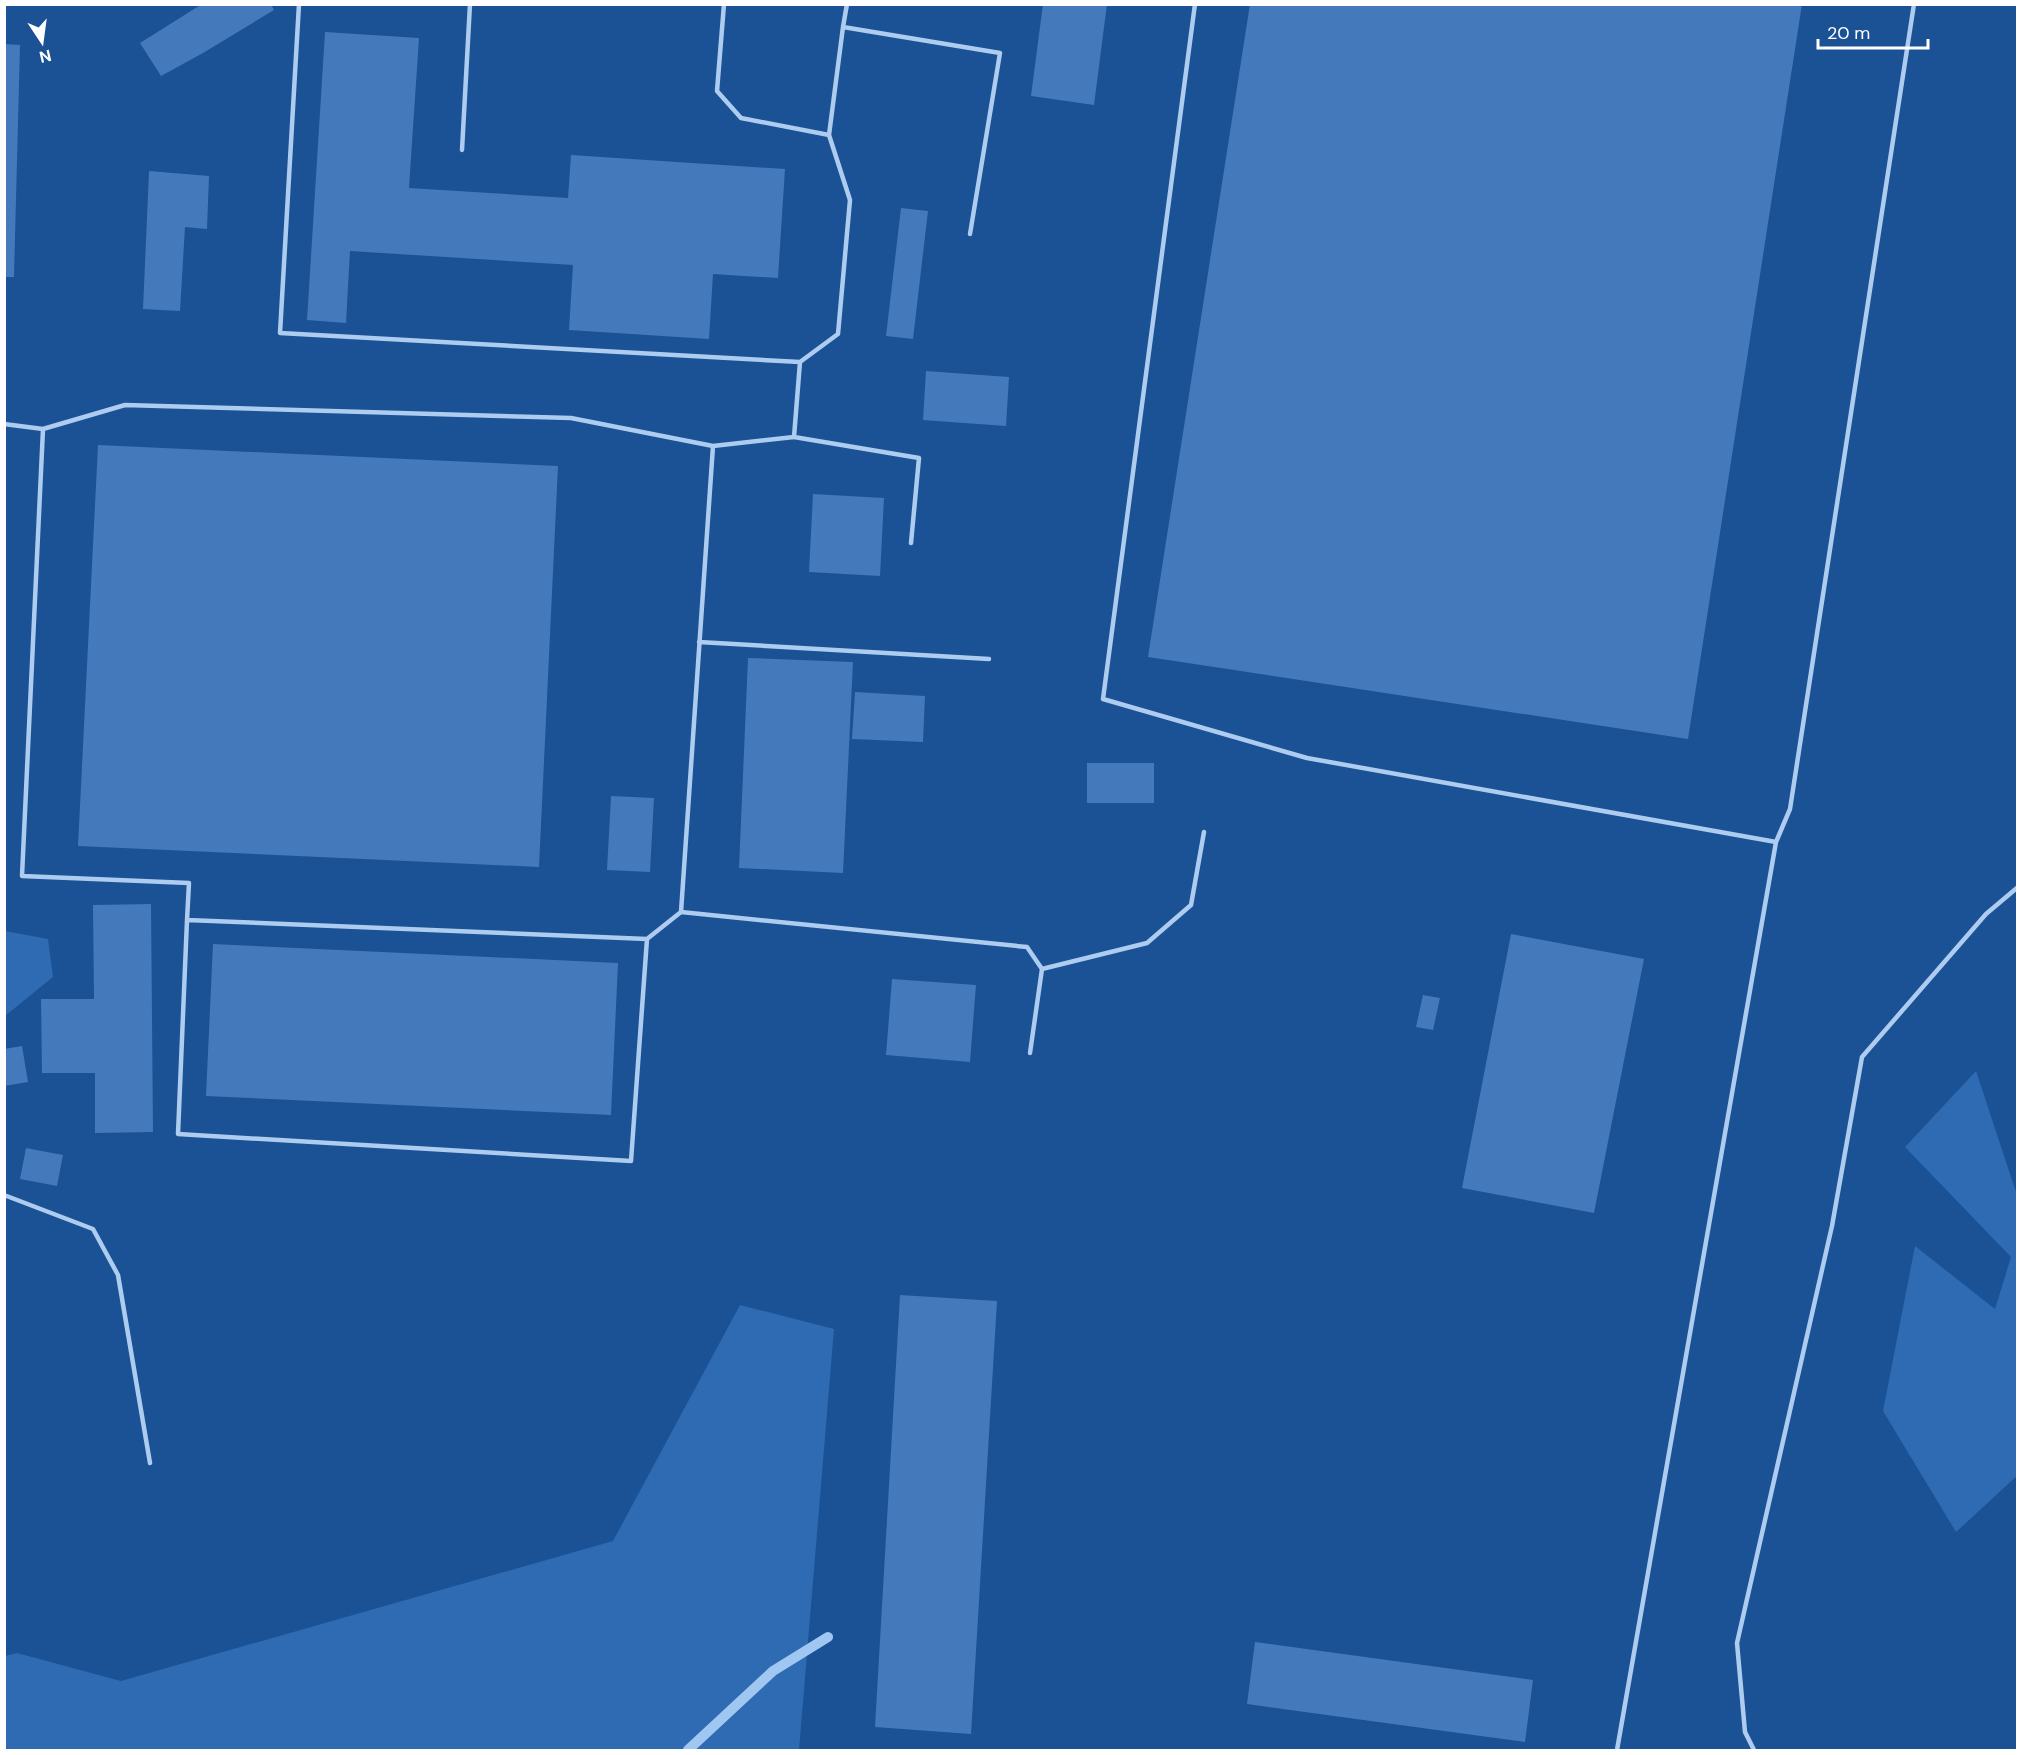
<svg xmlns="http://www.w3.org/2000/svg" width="2022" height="1755" font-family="'DM Sans',sans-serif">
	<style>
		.green { fill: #2f6bb3 }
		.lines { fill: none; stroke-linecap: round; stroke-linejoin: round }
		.stream { stroke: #a0c7f1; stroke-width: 10 }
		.building { fill: #447abc }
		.lane { stroke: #adccf0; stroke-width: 4.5 }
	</style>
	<rect width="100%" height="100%" fill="#1b5195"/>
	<path class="green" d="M5,931L48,939L53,977L5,1016Z
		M1976,1071L2017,1195L2018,1475L1956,1532L1883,1411L1915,1246L1995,1309L2011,1257L1905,1147Z
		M740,1305L834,1329L799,1750H5V1656L17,1653L121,1681L613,1541Z"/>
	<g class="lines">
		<path class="stream" d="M688,1750L773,1671L828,1637"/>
	</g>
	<path class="building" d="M202,4H271L274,10L203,53L161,76L140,43Z
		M1043,4H1107L1094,105L1031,96Z
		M1250,4H1802L1688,739L1148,657Z
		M325,32L419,38L409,188L568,198L571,155L785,169L778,278L713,274L709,339L569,330L573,265L350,251L346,323L307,320Z
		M4,44L20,45L14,277H4Z
		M149,171L209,176L207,229L185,227L180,311L143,309Z
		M901,208L928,211L913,339L886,336Z
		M926,371L1009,377L1006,426L923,420Z
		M98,445L558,466L539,867L78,846Z
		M813,494L884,498L880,576L809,572Z
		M748,658L853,662L843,873L739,868Z
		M855,692L925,696L923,742L852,739Z
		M1087,763H1154V803H1087Z
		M611,796L654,798L650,872L607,870Z
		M151,904L153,1132L95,1133V1073H42L41,999H94L93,905Z
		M1511,934L1644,959L1594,1213L1462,1188Z
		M213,944L618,963L611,1115L206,1096Z
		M892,979L976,985L970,1062L886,1055Z
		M1423,995L1440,998L1433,1030L1416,1027Z
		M22,1046L28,1082L4,1086V1049Z
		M26,1148L63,1155L57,1186L20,1179Z
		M900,1295L997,1301L971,1734L875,1727Z
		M1255,1642L1533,1680L1525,1742L1247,1704Z"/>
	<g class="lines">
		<path class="lane" d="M299,4L280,333L800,362L794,437
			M724,4L717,91L741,118L829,135L843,27
			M847,4L843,27L1000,53L970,234
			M1195,4L1103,699L1307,758L1776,842
			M462,150L470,4
			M800,362L838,334L850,200L829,135
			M4,424L43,429
			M713,446L681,912L647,939L187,920L189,883L22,876L43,429L125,405L571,418L713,446L794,437L919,458L911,543
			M699,642L989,659
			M681,912L1027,947L1042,969L1030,1053
			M187,920L178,1134L631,1161L647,939
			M1042,969L1147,943L1191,905L1204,832
			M4,1195L93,1229L118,1275L150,1463
			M1617,1750L1776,842L1790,809L1914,4
			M1754,1750L1745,1732L1737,1643L1832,1226L1862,1057L1986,914L2018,887"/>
	</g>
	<rect width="2022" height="1755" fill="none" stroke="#ffffff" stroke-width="12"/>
	<g transform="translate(42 42) rotate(167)" stroke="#1b5195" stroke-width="4.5" paint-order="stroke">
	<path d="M0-4.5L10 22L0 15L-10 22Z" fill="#ffffff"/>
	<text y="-9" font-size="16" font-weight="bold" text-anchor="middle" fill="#ffffff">N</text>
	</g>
	<path d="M1818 39v9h110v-9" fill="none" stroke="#ffffff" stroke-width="3"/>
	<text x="1827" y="39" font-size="18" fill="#ffffff" stroke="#1b5195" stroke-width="4.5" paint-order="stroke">20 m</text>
</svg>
